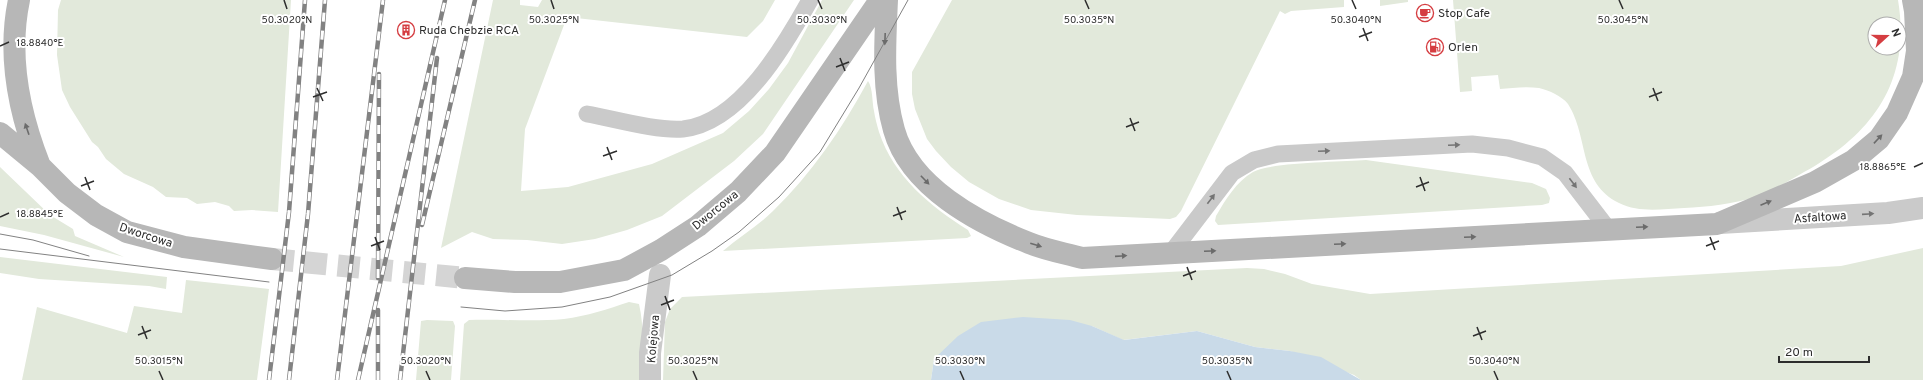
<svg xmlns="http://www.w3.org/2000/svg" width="1923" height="380" font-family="Overpass,sans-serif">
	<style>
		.green { fill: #e2e9db; fill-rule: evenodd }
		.water { fill: #c9dae8 }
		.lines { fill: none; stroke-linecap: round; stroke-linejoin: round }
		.secondary-tunnel { stroke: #d5d5d5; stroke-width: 22; stroke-dasharray: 22 11; stroke-linecap: butt }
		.service { stroke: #cacaca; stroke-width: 17 }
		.minor { stroke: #cacaca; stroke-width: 22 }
		.tertiary { stroke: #cacaca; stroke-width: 22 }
		.secondary { stroke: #b7b7b7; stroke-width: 22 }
		.tram { stroke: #828282; stroke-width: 1 }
		.rail-casing { stroke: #828282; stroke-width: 4.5 }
		.rail { stroke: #fff; stroke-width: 3; stroke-dasharray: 9; stroke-linecap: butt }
		.oneway { fill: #6b6b6b }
		.oneway2 { fill: #747474 }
		.ticks { fill: none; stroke: #2d2d2d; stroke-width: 1.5 }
		.labels { text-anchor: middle; stroke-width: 4; stroke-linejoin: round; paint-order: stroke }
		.poi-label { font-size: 12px; fill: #2d2d2d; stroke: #fff; text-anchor: start }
		.street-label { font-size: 12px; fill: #2d2d2d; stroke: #fff }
		.ticks-label { font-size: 10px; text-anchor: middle; fill: #2d2d2d; stroke: #fff; stroke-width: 4; stroke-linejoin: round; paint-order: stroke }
	</style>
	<rect width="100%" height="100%" fill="#fff"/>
	<path class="green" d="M61,0H291L278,212L252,210L234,211L229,206L215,202L197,204L187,198L166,197L153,187L124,174L106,159L98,147L92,142L70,107L62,90L57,55L58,10Z
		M493,0H520V5L538,7L542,0H775L763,21L747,37L567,17L525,129L521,191L568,187L652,164L723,133L749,111L769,89L788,63L822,0H854L763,134L734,161L662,216L627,230L595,239L562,244L527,240L493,239L472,232L441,248Z
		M952,0H1344V7L1291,11L1285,14L1280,11L1181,211L1176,217L1170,219L1147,218L1077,215L1031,210L999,199L969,182L951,167L936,151L927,139L915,109L912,94V72Z
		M1380,0H1408V2L1380,6Z
		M1453,0H1898C1912,84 1870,137 1799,175C1785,183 1771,192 1756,197C1732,204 1708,207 1684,208C1662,209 1639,213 1619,203C1578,183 1589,137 1568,104C1562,96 1548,90 1539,88C1526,86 1512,88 1500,89L1498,75L1471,77L1472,91L1460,92ZM1875,24H1899V48H1875Z
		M868,81C873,88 872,102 874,111C875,118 877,125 879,132C894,177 930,206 968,230L971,236L967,238L723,251C739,237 758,226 773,211C812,173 842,129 868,81Z
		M1366,160L1532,183L1546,189L1550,198L1549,203L1542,205L1218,225L1215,221L1216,216C1226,199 1236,182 1253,172C1271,162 1342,162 1366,160Z
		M0,167L50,215L73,229L75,236L124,257L44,235L0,226Z
		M1923,248V380H1361L1354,375L1290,351L1255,347L1197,331L1123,340L1092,326L934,359L931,380H663L665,322L670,309L682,297L1247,268L1264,269L1285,274L1312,284L1370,294L1841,266Z
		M0,257L167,277L166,289L149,286L39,279L0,273Z
		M186,280L269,289L257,380H22L37,307L127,333L134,306L182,313Z
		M629,302L639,304C645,330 642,354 641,380H460L464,324L469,320C501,319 533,322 564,319C587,316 608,309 629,302Z
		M427,320L453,321L455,326L451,380H416L421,321Z"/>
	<path class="water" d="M1023,317L1070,320L1092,326L1124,340L1197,331L1255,347L1290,351L1321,357L1361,380H931L934,359L958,336L981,322Z"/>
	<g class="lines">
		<path class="secondary-tunnel" d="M272,259L465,278"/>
		<path class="service" d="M587,114C615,119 655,131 683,129C740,123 785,45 810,0
			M1171,253L1232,173L1254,160L1278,154L1472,144L1508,148L1542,157L1565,173L1608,229"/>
		<path class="minor" d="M650,380V353L660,275"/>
		<path class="tertiary" d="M1720,223L1888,213L1923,208"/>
		<path class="secondary" d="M19,0C7,57 19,113 40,166
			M887,0C885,43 882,88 894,130C910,187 978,223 1029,243C1046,250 1064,253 1082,258L1717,224L1815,182L1854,160L1879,139L1897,113L1913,77L1917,51L1915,11L1913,0
			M0,133L40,166L67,193L96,215L127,232L184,247L272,259
			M465,278L515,282H560L624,270L661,250L698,226L738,192L775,153L880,0"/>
		<path class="tram" d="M0,234L33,240L89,256
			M0,249L269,282
			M461,307L505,311L562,307L610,297L672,275L712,251L739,232L779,197L820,152L859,88L908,0"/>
		<g class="rail-casing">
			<path id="rail" d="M422,225L475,0
				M378,278L379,74
				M269,380L289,212L305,0
				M289,380L308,214L325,0
				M337,380L383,0
				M358,380L445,0
				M378,380V310
				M400,380L437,58"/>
		</g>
		<use href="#rail" class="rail"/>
	</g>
	<defs><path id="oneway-solid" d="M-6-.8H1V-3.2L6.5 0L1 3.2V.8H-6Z"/></defs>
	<g class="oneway">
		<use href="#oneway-solid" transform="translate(885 39) rotate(92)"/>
		<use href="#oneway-solid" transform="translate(27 129) rotate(-109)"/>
		<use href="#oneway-solid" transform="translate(1878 139) rotate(-47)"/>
		<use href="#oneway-solid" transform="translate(925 180) rotate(46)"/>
		<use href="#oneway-solid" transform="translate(1766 203) rotate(-23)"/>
		<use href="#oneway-solid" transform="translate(1642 227) rotate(-3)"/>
		<use href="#oneway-solid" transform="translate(1470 237) rotate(-3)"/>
		<use href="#oneway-solid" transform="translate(1340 244) rotate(-3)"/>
		<use href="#oneway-solid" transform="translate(1036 245) rotate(17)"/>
		<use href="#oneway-solid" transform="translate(1210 251) rotate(-3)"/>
		<use href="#oneway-solid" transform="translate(1121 256) rotate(-4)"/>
	</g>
	<g class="oneway2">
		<use href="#oneway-solid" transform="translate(1454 145) rotate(-3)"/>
		<use href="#oneway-solid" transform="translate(1324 151) rotate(-3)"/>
		<use href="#oneway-solid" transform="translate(1573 183) rotate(53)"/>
		<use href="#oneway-solid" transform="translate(1211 199) rotate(-53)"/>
		<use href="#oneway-solid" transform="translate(1868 214) rotate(-4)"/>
	</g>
	<path class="ticks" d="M284,0L287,9M551,0L554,9M818,0L822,9M1085,0L1089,9M1352,0L1356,9M1619,0L1623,9M1363,28L1368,41M1359,37L1372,32M0,46L9,42M840,58L845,71M836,67L849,62M317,88L323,101M1653,88L1658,101M313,97L327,92M1649,97L1662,92M1130,118L1135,131M1126,127L1139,122M607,147L612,160M603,156L617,151M1914,167L1923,163M85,177L90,190M1420,177L1425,191M81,186L94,181M1416,187L1429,182M897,207L902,220M893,216L906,211M0,217L9,213M375,237L380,250M1710,237L1715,250M371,246L384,241M1706,246L1719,241M1187,267L1192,280M1183,276L1196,271M665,296L670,310M661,305L674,300M142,326L147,339M1477,327L1482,340M138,335L151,330M1473,336L1486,331M159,371L163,380M426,371L430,380M693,371L697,380M960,371L964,380M1227,371L1231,380M1494,371L1498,380"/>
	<defs>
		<g id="cafe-ring" transform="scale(0.9)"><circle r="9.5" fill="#fff" stroke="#d53d41" stroke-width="1.5"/><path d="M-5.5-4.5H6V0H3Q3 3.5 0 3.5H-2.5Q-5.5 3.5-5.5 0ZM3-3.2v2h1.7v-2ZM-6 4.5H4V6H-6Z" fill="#d53d41"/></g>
		<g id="building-ring" transform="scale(0.9)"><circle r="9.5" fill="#fff" stroke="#d53d41" stroke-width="1.5"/><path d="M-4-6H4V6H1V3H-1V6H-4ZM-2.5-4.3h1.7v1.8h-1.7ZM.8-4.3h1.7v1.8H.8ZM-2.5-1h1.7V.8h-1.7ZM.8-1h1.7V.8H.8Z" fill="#d53d41"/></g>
		<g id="fuel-ring" transform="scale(0.9)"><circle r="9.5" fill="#fff" stroke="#d53d41" stroke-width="1.5"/><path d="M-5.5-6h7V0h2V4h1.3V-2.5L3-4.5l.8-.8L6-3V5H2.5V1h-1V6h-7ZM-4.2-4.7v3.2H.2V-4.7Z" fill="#d53d41"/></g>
	</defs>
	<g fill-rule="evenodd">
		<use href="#cafe-ring" x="1425" y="13"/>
		<use href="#building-ring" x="406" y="30"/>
		<use href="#fuel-ring" x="1435" y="47"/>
	</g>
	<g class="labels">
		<g class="poi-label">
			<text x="1438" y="17">Stop Cafe</text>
			<text x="419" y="34">Ruda Chebzie RCA</text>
			<text x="1448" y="51">Orlen</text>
		</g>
		<g class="street-label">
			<text transform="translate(715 210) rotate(-39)" y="4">Dworcowa</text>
			<text transform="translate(1820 217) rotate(-4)" y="4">Asfaltowa</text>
			<text transform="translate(146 235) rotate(18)" y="4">Dworcowa</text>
			<text transform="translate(653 339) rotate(-85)" y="4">Kolejowa</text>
		</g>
	</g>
	<g class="ticks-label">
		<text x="1089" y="23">50.3035°N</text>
		<text x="287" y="23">50.3020°N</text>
		<text x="554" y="23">50.3025°N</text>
		<text x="822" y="23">50.3030°N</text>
		<text x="1356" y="23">50.3040°N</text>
		<text x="1623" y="23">50.3045°N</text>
		<text x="40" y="46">18.8840°E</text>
		<text x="1883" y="170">18.8865°E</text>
		<text x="40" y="217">18.8845°E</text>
		<text x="159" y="364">50.3015°N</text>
		<text x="426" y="364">50.3020°N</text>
		<text x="693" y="364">50.3025°N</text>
		<text x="960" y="364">50.3030°N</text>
		<text x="1227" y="364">50.3035°N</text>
		<text x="1494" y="364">50.3040°N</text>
	</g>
	<g transform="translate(1887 36) rotate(69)"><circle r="19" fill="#ffffff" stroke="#ababab"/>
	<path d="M0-3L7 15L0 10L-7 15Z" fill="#d53d41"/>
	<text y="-6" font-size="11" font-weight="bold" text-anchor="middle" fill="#2d2d2d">N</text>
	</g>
	<path d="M1779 356v6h90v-6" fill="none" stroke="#2d2d2d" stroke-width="2"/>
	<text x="1785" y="356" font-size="12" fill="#2d2d2d" stroke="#ffffff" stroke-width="3" paint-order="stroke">20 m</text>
</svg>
